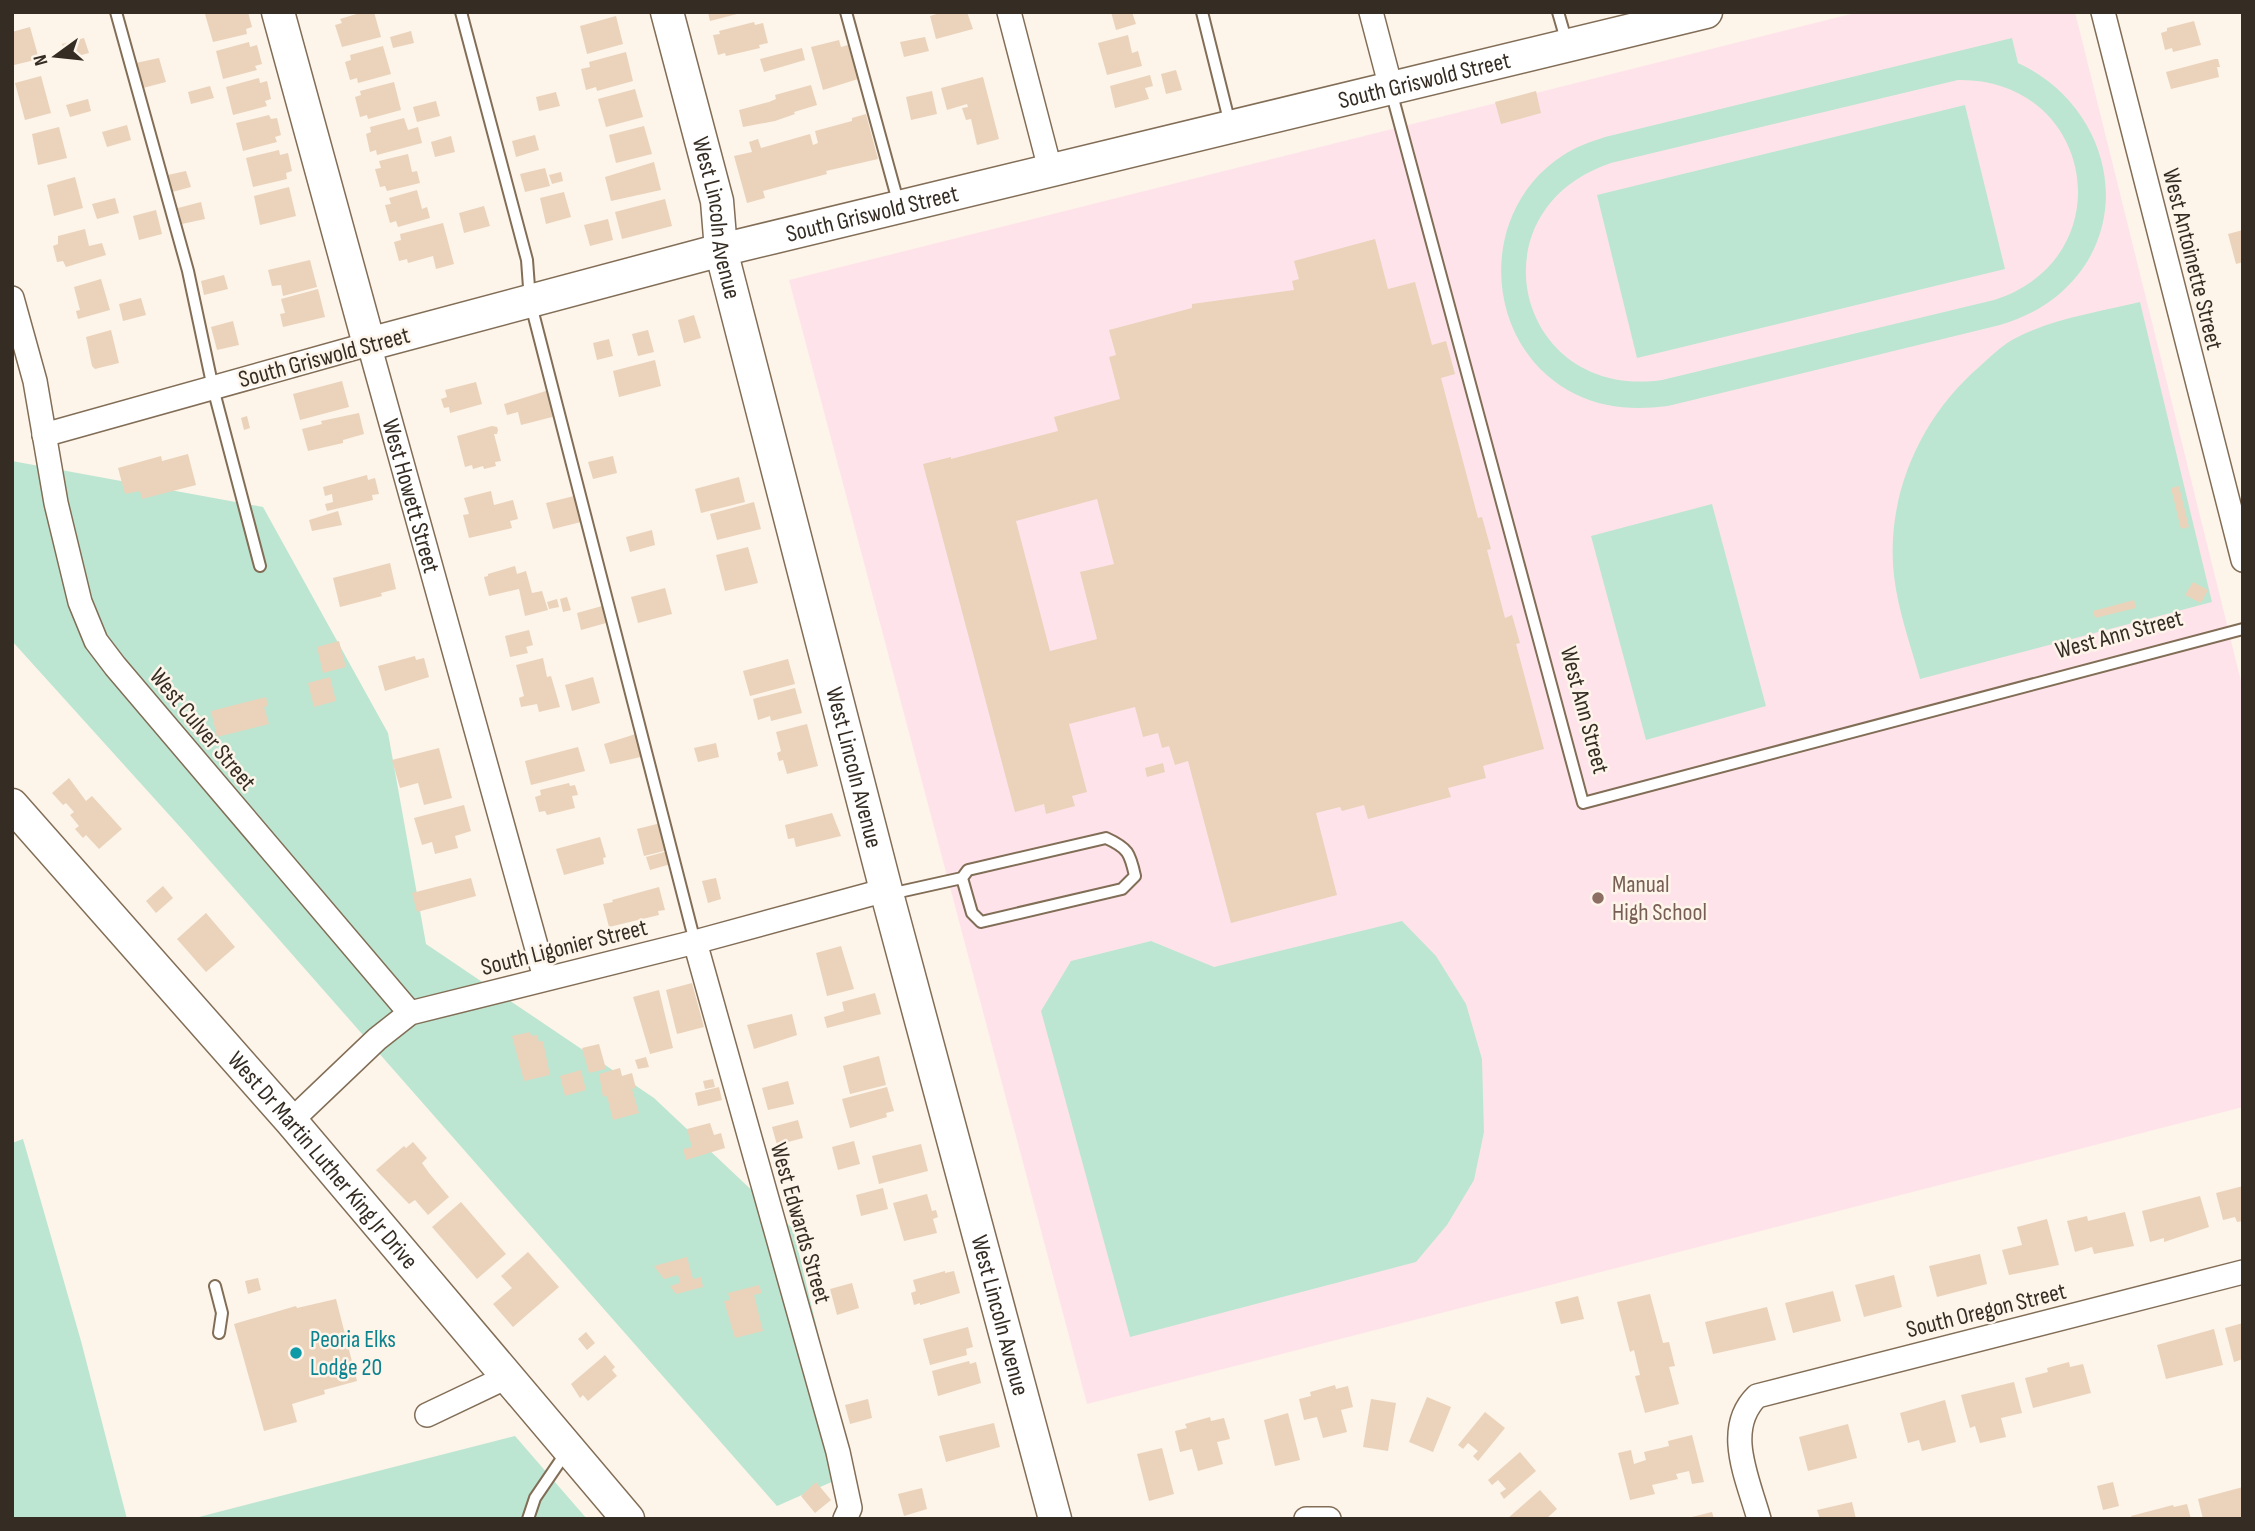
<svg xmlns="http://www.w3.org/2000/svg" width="2255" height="1531" font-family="'Sofia Sans Condensed',sans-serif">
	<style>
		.education { fill: #fee4ea }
		.green { fill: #bce6d2; fill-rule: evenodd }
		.building { fill: #ead3ba; fill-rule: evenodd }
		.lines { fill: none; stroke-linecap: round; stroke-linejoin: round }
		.lane-casing { stroke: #826e57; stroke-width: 14 }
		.street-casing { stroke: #826e57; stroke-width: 26 }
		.secondary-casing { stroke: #826e57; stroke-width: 35 }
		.lane { stroke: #fff; stroke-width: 10 }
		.street { stroke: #fff; stroke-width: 23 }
		.secondary { stroke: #fff; stroke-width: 32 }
		.education-dot { fill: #8d6e63; stroke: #fdf4ea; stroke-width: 2.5 }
		.culture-dot { fill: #0f9aa8; stroke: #fdf4ea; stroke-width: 2.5 }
		.labels { text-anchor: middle; stroke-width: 5; stroke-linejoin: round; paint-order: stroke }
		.street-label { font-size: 24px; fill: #352d23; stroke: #fdf4ea }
		.education-label { font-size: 24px; fill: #785e54; stroke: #fdf4ea; text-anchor: start }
		.culture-label { font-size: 24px; fill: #0d838f; stroke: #fdf4ea; text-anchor: start }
	</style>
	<rect width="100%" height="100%" fill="#fdf4ea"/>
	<path class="education" d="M1859,12H2075L2243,689V1107L1087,1404L789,280Z"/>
	<path class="green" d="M2012,38L2018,63C2111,106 2140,227 2057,296C2040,310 2020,319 2000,325L1668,406C1636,410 1605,409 1575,394C1483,348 1475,213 1562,156C1575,147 1590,142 1605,137ZM1958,80C2095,78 2125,258 1994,300L1662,380C1516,401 1470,210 1611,163Z
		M1965,105L2005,269L1637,358L1597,195Z
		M2140,302L2212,602L1920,679C1911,646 1898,611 1894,576C1885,497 1920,418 1979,367C1989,358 2000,347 2012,340C2050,319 2098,312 2140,302Z
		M12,461L263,507L388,733L426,944L654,1098L793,1229L852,1473L777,1506L181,828L12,641Z
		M1712,504L1766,706L1646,740L1591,536Z
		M1402,921L1436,956L1466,1004L1482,1059L1484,1132L1474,1180L1447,1225L1416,1262L1130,1337L1041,1011L1071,961L1151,941L1214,967Z
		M23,1139L81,1341L127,1519H12V1143Z
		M515,1436L587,1519H191Z"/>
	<path class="building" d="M212,12H248L252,27L246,29L247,34L213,42L205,14Z
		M363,12H374L381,37L342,47L335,25L342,23L340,19Z
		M708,12H741V13L710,21Z
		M943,12H967L973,29L936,39L930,16Z
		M1111,12H1132L1136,24L1116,30Z
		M616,16L623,44L587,54L580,26Z
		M2194,21L2201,45L2173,52L2172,48L2165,50L2161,33L2167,31V28Z
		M754,22L755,25L763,23L768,43L759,45L760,48L726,56L725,53L718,55L713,35L720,34L719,31Z
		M30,27L39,59L14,65L12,32Z
		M411,31L414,43L393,48L390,37Z
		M1128,35L1132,53L1138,51L1142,66L1107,75L1098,43Z
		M925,37L929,51L904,57L900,42Z
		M84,38L89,53L66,59L62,44Z
		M839,40L841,47L848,45L858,79L823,90L811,47Z
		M249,42L250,47L257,45L262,64L255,66L257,70L223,79L216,51Z
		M383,46L391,74L358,83L357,78L350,80L345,62L351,60L350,55Z
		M802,48L805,60L764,72L760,59Z
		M626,52L633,81L597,91L596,87L586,90L581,69L590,67L589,62Z
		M159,58L166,82L143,88L136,63Z
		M2215,59H2218L2220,67H2217L2219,77L2171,89L2166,72Z
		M1176,70L1182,90L1166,94L1161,74Z
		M1150,75L1153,86L1145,88L1149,99L1115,108L1110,86Z
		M41,76L51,113L25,120L15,83Z
		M983,77L999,139L977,145L971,119L966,120L962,108L968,107L967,104L947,110L941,88Z
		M259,78L260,83L267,81L271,99L265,101L267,106L233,115L226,87Z
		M394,82L401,110L368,119L367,115L360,117L355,97L361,95L360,91Z
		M811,85L817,105L794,112L795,114L775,121L743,127L739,110L769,102L776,99L775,95Z
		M210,86L214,98L191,104L188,92Z
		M635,89L643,117L606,127L598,99Z
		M932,91L937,114L911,120L906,97Z
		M1536,91L1541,113L1501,124L1495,102Z
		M556,92L560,106L539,111L536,97Z
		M88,99L91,111L70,117L66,105Z
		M436,101L440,116L417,122L413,107Z
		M866,114L878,159L826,171L827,174L763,191L765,198L747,203L734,156L752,152L749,142L758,139L761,148L810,134L813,145L818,143L815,131L852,121V118Z
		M269,115L271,119L277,118L281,135L275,137L277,142L243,151L236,123Z
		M404,118L408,130L418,127L422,143L377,155L376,150L370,152L366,134L371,132L370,127Z
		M127,125L131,140L107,147L102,132Z
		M644,126L652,154L616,163L609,135Z
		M59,127L67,158L38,165L32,134Z
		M535,135L539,150L516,157L512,141Z
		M451,136L455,152L435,157L431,142Z
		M279,150L280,155L288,153L292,171L286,173L287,179L253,187L246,158Z
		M408,154L412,172L417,171L420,183L387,191L385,186L380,187L375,169L381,168L379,161Z
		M654,162L661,190L611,201L605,177Z
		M545,168L550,186L525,192L520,174Z
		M186,171L191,187L172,192L168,175Z
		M561,172L563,181L552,184L549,175Z
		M75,177L83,208L54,216L47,185Z
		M289,187L296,216L260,225L254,196Z
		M417,190L422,209L427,207L430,218L398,227L396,221L390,223L385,205L391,204L389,198Z
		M564,192L571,217L546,224L540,198Z
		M115,198L119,213L97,219L92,204Z
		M665,199L672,226L622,239L615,212Z
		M201,202L205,219L182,224L178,208Z
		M484,206L490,226L464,233L459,213Z
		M156,210L162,234L139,240L133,216Z
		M608,219L613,240L590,246L584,225Z
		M443,223L454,264L436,269L433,256L408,263L407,259L399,261L394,242L401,240L400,234Z
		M85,229L89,246L102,243L106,255L66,267L63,261L57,262L53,246L58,244V236Z
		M2243,230V262L2236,264L2228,234Z
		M1375,239L1388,289L1415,282L1432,345L1446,341L1455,374L1441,378L1478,518L1482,517L1491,549L1487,550L1505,618L1512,615L1520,643L1516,644L1544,749L1483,766L1486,778L1448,788L1451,797L1368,819L1364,805L1342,811L1340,807L1316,813L1337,895L1231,923L1188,761L1175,765L1169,746L1162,748L1158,733L1143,737L1135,707L1069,724L1087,792L1072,796L1075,806L1046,814L1044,804L1015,812L923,464L951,457V459L1058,431L1054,417L1120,399L1109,357L1116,355L1109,330L1192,308V304L1294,290L1292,281L1299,279L1294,261ZM1097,499L1114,564L1080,572L1097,639L1050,651L1016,521Z
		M310,260L317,287L283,296L281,285L272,286L268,270Z
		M224,275L228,289L204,295L201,281Z
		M101,279L110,310L78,319L76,311L80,310L74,287Z
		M318,289L325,317L283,327L280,314L285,313L281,299Z
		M141,298L146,315L123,321L119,304Z
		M694,315L701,338L684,343L678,320Z
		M233,321L239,345L217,350L211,327Z
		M111,330L119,363L95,369L92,366L86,337Z
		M648,330L654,352L638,356L632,334Z
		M609,339L613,356L597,360L593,343Z
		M655,360L661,386L619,397L613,371Z
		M342,381L349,407L300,420L293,394Z
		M476,382L482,404L450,413L449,407L444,408L441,399L447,397L445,390Z
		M549,390L556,416L521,425L518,412L507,415L504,404Z
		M359,413L364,434L343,440V443L308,451L302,429L322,424L321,421Z
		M247,416L250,428L244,430L241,418Z
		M492,426L497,427L498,430L497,434H494L501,461L495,462L496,466L484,469L483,466L473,469L472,465L465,467L457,436Z
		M188,454L196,485L142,499L140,491L125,494L118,468L161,456L162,461Z
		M613,456L617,473L593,479L588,462Z
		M367,475L368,480L375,478L379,494L372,495L373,500L327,511L325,504L333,502L332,494L325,496L323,487Z
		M739,477L745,502L701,513L695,489Z
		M2179,486L2189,527L2181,529L2171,488Z
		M491,491L494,505L513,500L518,519L510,521L512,528L469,538L463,515L469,514L464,498Z
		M574,496L581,522L553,529L546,503Z
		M754,502L761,529L717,540L710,514Z
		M338,511L342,525L312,531L309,520Z
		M652,530L655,545L630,552L626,537Z
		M748,547L758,583L725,591L716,555Z
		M390,563L396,589L381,593L382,596L340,607L333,578Z
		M515,566L517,574L526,571L532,593L542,591L548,610L525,616L519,589L489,596L484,577L488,576V574Z
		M2193,582L2208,590L2201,603L2185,595Z
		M665,588L672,614L638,623L631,597Z
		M567,597L571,610L563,612L560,599Z
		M557,599L559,607L549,609L547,602Z
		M2134,600L2136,608L2095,618L2093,611Z
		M602,606L606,623L581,630L577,613Z
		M529,630L533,645L526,647L528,653L510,657L505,636Z
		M339,641L346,667L323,673L317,647Z
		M415,656L416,660L424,658L429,677L385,691L378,666Z
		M543,658L547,677L551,676L560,707L539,712L537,704L521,707L519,698L524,696L516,665Z
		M788,659L795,684L750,696L743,671Z
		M330,677L336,701L314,707L308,683Z
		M593,677L600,703L572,711L565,685Z
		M795,688L802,713L771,721L770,716L758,720L753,699Z
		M266,697L268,706L264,707L269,724L217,737L211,711Z
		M807,724L818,766L787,774L783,760L779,761L777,753L781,751L776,732Z
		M639,733L645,756L610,764L604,744Z
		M716,743L719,757L698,762L694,748Z
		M578,747L585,771L531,785L525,761Z
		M439,748L452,798L424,805L418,783L400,788L392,760Z
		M1163,763L1165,772L1147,777L1145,768Z
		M69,778L86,801L92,796L122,829L99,849L86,835L83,838L75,829L79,826L70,815L74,812L66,803L63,805L52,793Z
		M569,783L570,786L575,785L578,795L572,796L575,808L547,815L545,811L539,812L535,797L541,795L540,790Z
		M464,805L471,831L455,836L458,848L435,854L432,842L422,845L414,818Z
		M832,813L841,836L796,847L794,838L788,839L785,825Z
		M661,823L668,850L644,856L637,829Z
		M600,837L606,857L603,858L604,864L564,875L556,849Z
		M668,851L671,864L650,870L646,857Z
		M471,878L476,896L417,912L412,893Z
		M716,878L721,899L708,903L702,881Z
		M163,886L173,898L156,913L146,901Z
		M659,887L665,910L658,911L659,915L609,927L603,904L613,902L612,900Z
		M206,913L235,947L206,972L177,939Z
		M841,946L854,989L827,996L816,953Z
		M692,983L704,1027L677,1034L666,990Z
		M659,990L673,1048L650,1054L633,997Z
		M875,993L881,1014L827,1028L824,1017L844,1011L842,1002Z
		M792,1014L797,1035L754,1049L747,1025Z
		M530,1032L531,1036L537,1035L539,1042L543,1041L550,1075L524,1081L512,1036Z
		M599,1044L606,1069L589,1073L582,1048Z
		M879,1056L886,1085L850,1094L843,1066Z
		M646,1057L649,1067L638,1069L635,1060Z
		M620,1068L622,1076L632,1073L636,1088L632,1089L639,1113L613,1120L607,1096L603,1097L599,1074Z
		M581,1070L586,1090L565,1096L560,1076Z
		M713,1079L715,1087L705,1089L703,1081Z
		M788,1081L794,1104L768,1110L762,1088Z
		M719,1087L722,1100L698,1106L695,1093Z
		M887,1087L894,1111L886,1113L887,1117L850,1128L842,1099Z
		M798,1120L803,1138L777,1145L772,1127Z
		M710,1123L714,1135L721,1133L725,1148L686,1160L683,1149L692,1147L687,1129Z
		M854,1141L860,1164L838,1170L832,1147Z
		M413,1142L427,1158L422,1163L429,1173L449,1197L428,1215L415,1200L409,1204L376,1170L404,1146L406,1148Z
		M921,1144L928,1171L879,1184L872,1156Z
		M2243,1186V1221L2237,1222L2235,1217L2223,1220L2216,1193Z
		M883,1188L888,1209L861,1216L856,1195Z
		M927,1194L932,1211L936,1210L938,1217L933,1219L937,1233L904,1241L893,1203Z
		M2200,1196L2209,1227L2164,1242V1238L2150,1242L2142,1211Z
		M461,1202L506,1254L477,1279L432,1227Z
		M2125,1212L2134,1246L2094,1254L2092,1247L2075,1252L2067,1221L2087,1216L2088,1221Z
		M2047,1219L2059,1265L2009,1275L2002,1250L2022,1245L2017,1227Z
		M528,1252L559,1287L513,1327L493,1304L512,1288L501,1276Z
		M1980,1254L1987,1284L1937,1297L1929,1266Z
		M687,1257L693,1279L701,1277L703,1287L676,1294L670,1286L680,1283L678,1275L664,1279L654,1266Z
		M945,1271V1273L954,1271L960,1293L920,1305V1303L914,1305L911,1293L916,1291L913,1280Z
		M1894,1275L1902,1307L1864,1317L1855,1285Z
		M258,1278L261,1290L248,1294L245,1281Z
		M852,1283L859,1308L837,1315L830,1289Z
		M759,1285L762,1293L754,1295L763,1331L735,1338L724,1301L730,1300L728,1293Z
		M1833,1291L1841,1321L1793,1333L1785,1303Z
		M1650,1294L1663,1343L1669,1342L1675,1366L1669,1367L1679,1404L1645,1413L1635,1376L1640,1375L1634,1350L1630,1352L1617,1302Z
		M1578,1296L1584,1319L1561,1324L1555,1302Z
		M336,1299L357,1381L324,1390L325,1394L292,1404L297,1422L264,1431L234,1324L296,1306L297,1308Z
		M1767,1307L1776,1340L1713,1354L1705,1322Z
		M2243,1323V1359L2234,1362L2225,1328Z
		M968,1327L973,1347L966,1349L967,1355L930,1365L923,1339Z
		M2214,1329L2223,1365L2166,1379L2157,1345Z
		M586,1332L595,1343L587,1350L578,1339Z
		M605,1355L615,1367L612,1370L617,1376L588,1401L583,1395L580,1398L571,1384Z
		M969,1361L970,1364L976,1362L981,1383L938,1396L932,1371Z
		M2069,1362L2070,1367L2083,1364L2091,1393L2033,1408L2025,1378L2048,1372L2047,1368Z
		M2014,1382L2022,1413L2001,1418L2006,1437L1980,1443L1975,1426L1970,1428L1961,1395Z
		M1335,1385L1336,1389L1348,1386L1353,1407L1341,1410L1347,1432L1323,1438L1317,1417L1304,1420L1299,1399L1311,1396L1310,1392Z
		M1427,1397L1451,1407L1433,1452L1409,1442Z
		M868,1399L872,1418L850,1424L845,1405Z
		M1371,1399L1396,1403L1388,1451L1363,1447Z
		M1945,1400L1956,1442L1922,1451L1919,1440L1908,1443L1900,1413Z
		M1485,1412L1505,1428L1478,1461L1473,1456L1478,1451L1468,1443L1463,1449L1458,1445Z
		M1288,1413L1300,1460L1275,1466L1264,1420Z
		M1210,1417L1211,1421L1224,1418L1230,1439L1217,1442L1223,1464L1198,1471L1192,1449L1180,1452L1175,1431L1187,1428L1185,1424Z
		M994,1423L1000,1447L946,1462L939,1436Z
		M1848,1424L1857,1458L1808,1471L1799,1437Z
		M1692,1435L1704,1482L1692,1484L1689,1471L1676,1474L1678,1479L1652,1485L1655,1494L1630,1500L1618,1453L1631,1450L1634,1464L1646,1460L1644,1452L1669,1446L1668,1441Z
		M1162,1448L1174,1494L1149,1501L1137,1454Z
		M1520,1452L1536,1471L1504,1499L1500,1493L1506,1489L1498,1480L1492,1485L1488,1480Z
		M816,1482L831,1500L815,1513L801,1496Z
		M2113,1482L2119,1506L2103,1510L2097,1486Z
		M2243,1487V1519H2203L2198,1499Z
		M922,1488L927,1509L904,1516L898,1494Z
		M1540,1490L1557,1509L1546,1519H1507Z
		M1852,1502L1856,1519H1820L1817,1510Z
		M2187,1504L2191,1519H2132L2131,1516L2173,1505L2174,1507Z
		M1712,1512L1714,1519H1688V1518Z"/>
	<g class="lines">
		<g class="lane-casing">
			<path id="lane" d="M116,12L188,271L213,388L260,566
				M461,12L527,260L530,301L695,942
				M846,12L899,205
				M1202,12L1230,124
				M1558,12L1567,43
				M1391,91L1583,803L2243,629
				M890,894L962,878L968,870L1106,838C1128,848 1130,853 1135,876L1122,889L981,922L972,913L962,878
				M215,1286L222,1313L219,1333
				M528,1519L535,1498L567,1451"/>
		</g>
		<g class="street-casing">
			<g id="street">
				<path d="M1009,12L1050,169"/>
				<path d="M1371,12L1391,88"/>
				<path d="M2103,12L2243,560"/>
				<path d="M12,298L35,381L56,503L80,602L96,641L115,666L410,1013"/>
				<path id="s1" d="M44,435L369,344L545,978"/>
				<path d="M695,942L838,1452L850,1508L845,1519"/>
				<path d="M291,1121L377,1039L410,1013L695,942L886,890"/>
				<path d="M427,1415L507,1377"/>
				<path d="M1306,1519H1329"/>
				<path d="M1759,1519C1748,1479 1723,1429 1757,1396L2243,1272"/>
			</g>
		</g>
		<g class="secondary-casing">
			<g id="secondary">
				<path id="s2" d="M278,12L369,344L721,250L1706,12"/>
				<path id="s3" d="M667,12L717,201L721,250L730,285L886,890L1055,1519"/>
				<path id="s4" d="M12,805L291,1121L628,1519"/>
			</g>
		</g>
		<use href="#lane" class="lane"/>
		<use href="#street" class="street"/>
		<use href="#secondary" class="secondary"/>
	</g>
	<circle class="education-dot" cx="1598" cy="898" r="7"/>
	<circle class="culture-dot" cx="296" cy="1353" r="7"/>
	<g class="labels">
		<g class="street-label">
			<text dy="8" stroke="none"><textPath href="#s2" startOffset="1432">South Griswold Street</textPath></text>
			<text dy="8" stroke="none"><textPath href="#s2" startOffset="864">South Griswold Street</textPath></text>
			<text dy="8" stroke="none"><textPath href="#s3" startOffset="212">West Lincoln Avenue</textPath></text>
			<text transform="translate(2193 259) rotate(76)" y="8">West Antoinette Street</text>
			<text transform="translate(324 357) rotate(-15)" y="8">South Griswold Street</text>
			<text dy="8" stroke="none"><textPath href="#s1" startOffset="495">West Howett Street</textPath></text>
			<text transform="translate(2119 634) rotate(-15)" y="8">West Ann Street</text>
			<text transform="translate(1585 710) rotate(75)" y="8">West Ann Street</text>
			<text transform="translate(203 729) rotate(50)" y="8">West Culver Street</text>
			<text dy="8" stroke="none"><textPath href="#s3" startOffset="779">West Lincoln Avenue</textPath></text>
			<text transform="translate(564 947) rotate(-14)" y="8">South Ligonier Street</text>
			<text dy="8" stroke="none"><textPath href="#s4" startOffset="472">West Dr Martin Luther King Jr Drive</textPath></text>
			<text transform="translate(801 1223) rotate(74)" y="8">West Edwards Street</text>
			<text transform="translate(1986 1310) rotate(-14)" y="8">South Oregon Street</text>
			<text dy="8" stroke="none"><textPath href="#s3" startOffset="1346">West Lincoln Avenue</textPath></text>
		</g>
		<g class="education-label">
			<text x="1612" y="892">Manual<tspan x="1612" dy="28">High School</tspan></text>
		</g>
		<g class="culture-label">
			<text x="310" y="1347">Peoria Elks<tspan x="310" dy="28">Lodge 20</tspan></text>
		</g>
	</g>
	<rect width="2255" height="1531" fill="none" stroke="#352d23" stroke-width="28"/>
	<g transform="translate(56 56) rotate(255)" stroke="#fdf4ea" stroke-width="5" paint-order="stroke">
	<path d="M0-5L12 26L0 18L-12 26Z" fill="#352d23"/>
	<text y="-10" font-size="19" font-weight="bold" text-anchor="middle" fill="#352d23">N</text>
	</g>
</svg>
